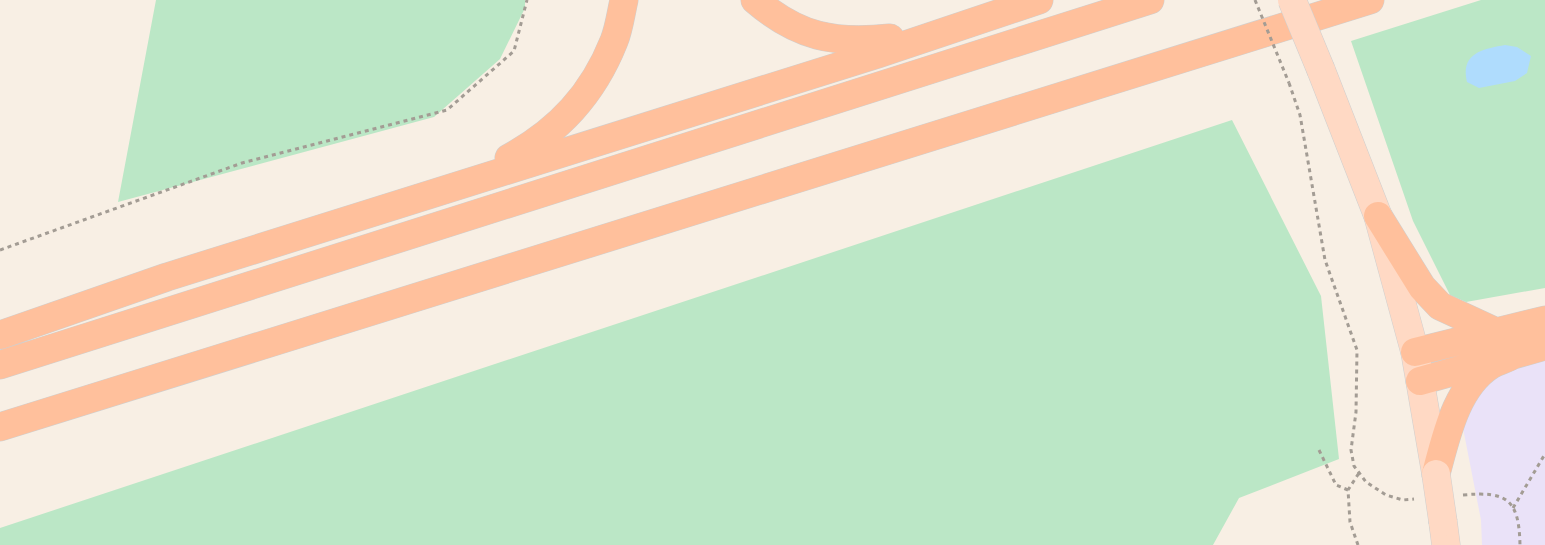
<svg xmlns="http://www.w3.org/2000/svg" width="1545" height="545" font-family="'Fira Sans Condensed',sans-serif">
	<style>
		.commercial { fill: #eae2f8 }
		.green { fill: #bbe7c6 }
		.water { fill: #afdcfd }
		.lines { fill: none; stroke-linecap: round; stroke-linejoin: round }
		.primary-casing { stroke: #d0cfce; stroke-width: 29 }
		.highway-casing { stroke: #d0cfce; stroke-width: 29 }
		.path { stroke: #a39c94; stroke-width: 3; stroke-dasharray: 4 4; stroke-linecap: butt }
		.primary { stroke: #ffd9c4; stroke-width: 28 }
		.highway { stroke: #ffc09c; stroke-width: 28 }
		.primary-bridge-casing { stroke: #d0cfce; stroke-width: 29; stroke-linecap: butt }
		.path-bridge { stroke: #a39c94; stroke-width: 3; stroke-dasharray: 4 4; stroke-linecap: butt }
		.primary-bridge { stroke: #ffd9c4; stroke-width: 28 }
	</style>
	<rect width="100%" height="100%" fill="#f8efe4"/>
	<path class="commercial" d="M1545,349V545H1482L1481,520L1462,423L1477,390L1499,367Z"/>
	<path class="green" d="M156,0H525V8L500,59L434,117L118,202Z
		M1481,0H1545V288L1466,302L1450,295L1413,221L1351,41Z
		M1232,120L1321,296L1339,459L1239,498L1213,545H0V528Z"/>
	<path class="water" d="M1505,45L1517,47L1531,56L1527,73L1515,81L1479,88L1467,82C1460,53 1483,49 1505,45Z"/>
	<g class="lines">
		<g class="primary-casing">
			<path id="primary" d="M1321,70L1378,216L1415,352L1436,474
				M1443,522L1446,545"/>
		</g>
		<g class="highway-casing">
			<path id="highway" d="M755,0C798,37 834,44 890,38
				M509,158C559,131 593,94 614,41C619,29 621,13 624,0
				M1378,216L1422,287L1440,306L1494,331
				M0,335L167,277L878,54L1039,0
				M1415,352L1545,320
				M0,365L1150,0
				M1420,381L1545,346
				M0,427L1370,0
				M1436,474C1446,437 1456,387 1491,365C1498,361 1506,359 1513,355"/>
		</g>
		<path class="path" d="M1289,83L1300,115L1325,260L1357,350L1356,412L1351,450L1354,466L1366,482L1386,495L1403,500L1414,499
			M0,250L242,163L447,110L514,51L527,0
			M1319,450L1336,485L1348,490
			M1463,495C1507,491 1519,499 1520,545
			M1513,508L1545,454
			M1358,545L1350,522L1348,490L1359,473"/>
		<use href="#primary" class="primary"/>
		<use href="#highway" class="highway"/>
		<g class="primary-bridge-casing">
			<path id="primary-bridge" d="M1292,0L1321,70
				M1436,474L1443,522"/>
		</g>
		<path class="path-bridge" d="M1255,0L1289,83"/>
		<use href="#primary-bridge" class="primary-bridge"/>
	</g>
</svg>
